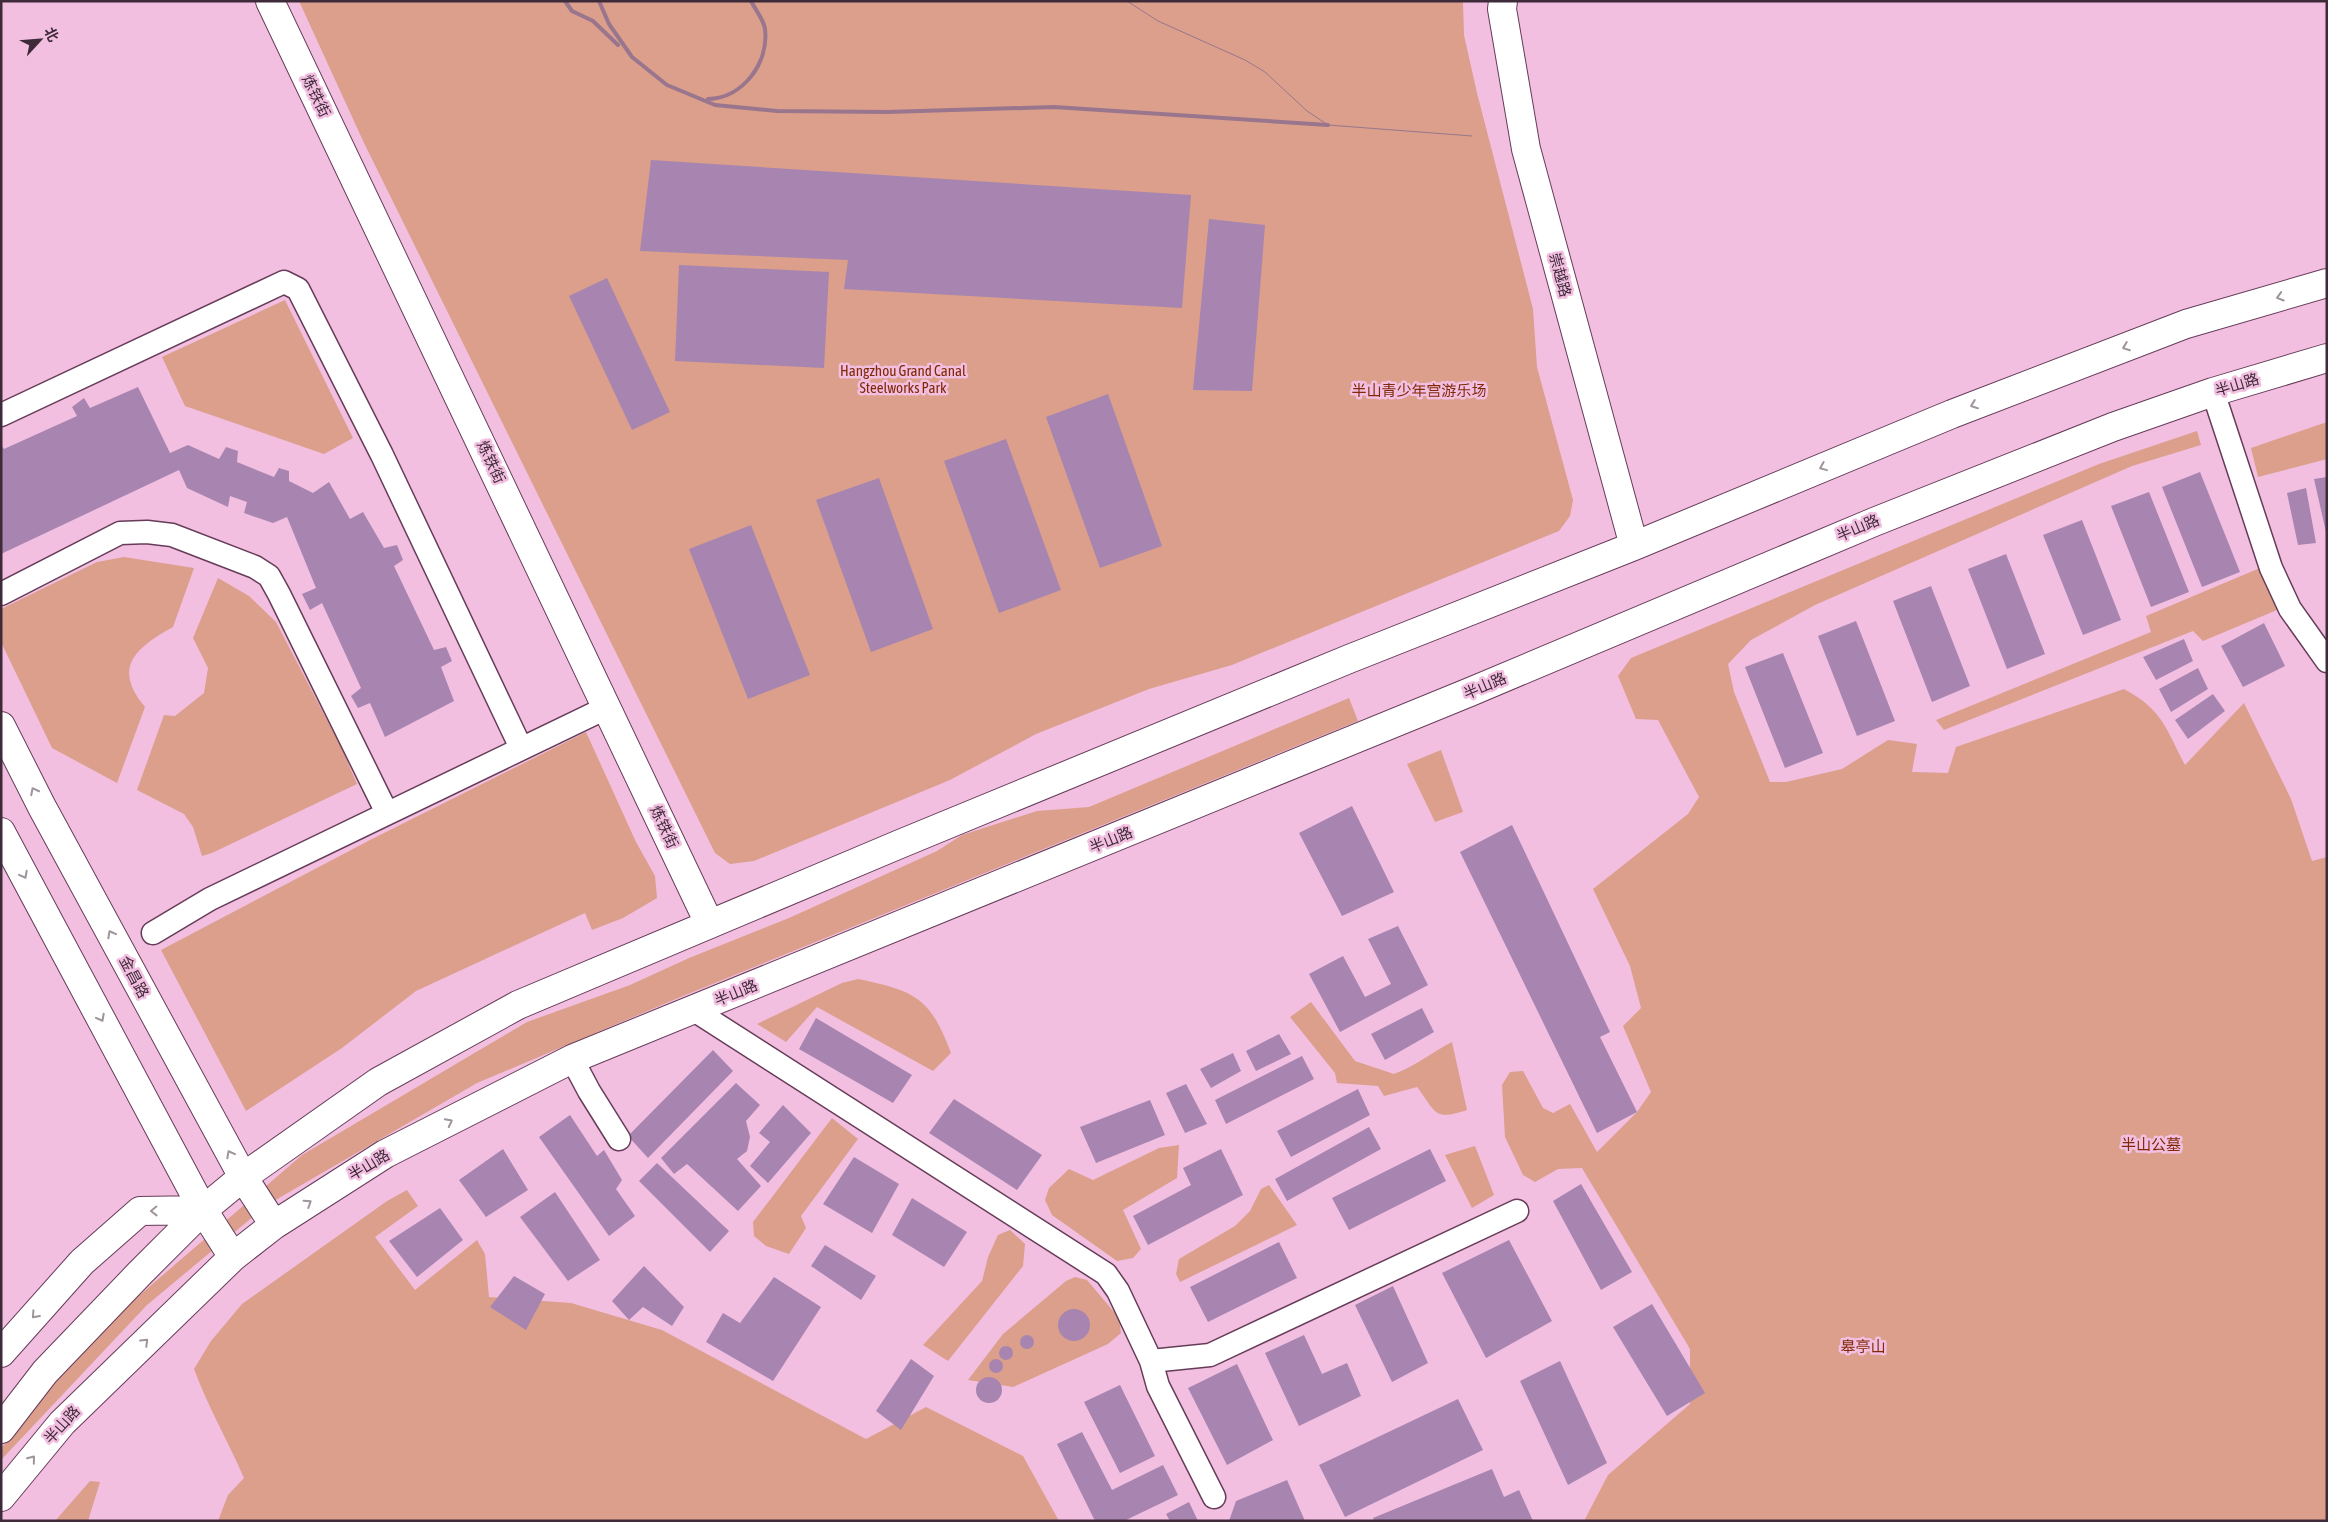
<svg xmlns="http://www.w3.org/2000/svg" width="2328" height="1522" font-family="'Asap Condensed','Noto Sans SC',sans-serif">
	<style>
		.green { fill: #db9f8b }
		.building { fill: #a785b0 }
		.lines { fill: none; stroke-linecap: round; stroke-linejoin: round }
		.street-casing { stroke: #663c59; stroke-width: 25 }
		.secondary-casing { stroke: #663c59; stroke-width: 30 }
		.street { stroke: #fff; stroke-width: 22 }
		.secondary { stroke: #fff; stroke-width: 28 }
		.tram { stroke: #99768e; stroke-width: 1 }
		.rail { stroke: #99768e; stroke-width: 4 }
		.oneway { stroke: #9e949c }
		.labels { text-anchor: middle; stroke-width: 5; stroke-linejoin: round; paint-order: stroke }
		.street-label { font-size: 15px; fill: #3e2a38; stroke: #f2bfe1 }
		.park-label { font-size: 15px; fill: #812904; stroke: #f2bfe1 }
	</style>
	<rect width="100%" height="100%" fill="#f2bfe1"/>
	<path class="green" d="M299,1H1463L1464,35L1477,93L1533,309L1537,367L1573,500L1570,516L1559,531L1232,665L1149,689L1036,734L950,780L754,861L730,864L715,853L364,143Z
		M285,300L353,438L324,454L185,406L162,357Z
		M2327,422V459L2258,477L2251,448Z
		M2197,431L2201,445L2132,466L1815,605L1751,640L1728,664L1734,692L1770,782H1786L1842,769L1888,740L1917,744L1912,772L1948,773L1956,747L2124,689C2163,710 2166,729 2185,765L2244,703L2291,799L2312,861L2327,857V1521H1584L1608,1475L1690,1404V1349L1582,1168L1558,1169L1535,1182L1523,1175L1505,1137L1502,1085L1510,1072L1523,1071L1543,1108L1553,1113L1570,1104L1597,1152L1637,1112L1651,1092L1623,1026L1641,1008L1630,966L1593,889L1688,814L1699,797L1658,720L1636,719L1618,676L1631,658L2099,464Z
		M124,557L194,568L173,627C137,647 111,667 145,707L117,783L52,748L1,642V609L97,562Z
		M2260,568L2277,610L2203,641L2193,631L1944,730L1936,720L2151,632L2146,616Z
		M218,578L249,596L276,622L341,747L357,784L212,853L202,856L193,827L184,814L137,790L164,715L175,716L204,693L208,668L193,638Z
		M1349,698L1358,721L683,996L477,1083L267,1205L147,1305L1,1460V1448L98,1331L302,1155L527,1022L630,985L689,958L789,918L937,851L962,835L1037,811L1089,807Z
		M586,732L636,842L655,876L657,898L623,918L592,930L585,913L416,991L342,1048L246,1111L161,950L372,839Z
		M1441,750L1463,812L1435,822L1407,764Z
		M858,979C915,991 930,997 951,1053L933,1071L817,1007L786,1042L757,1024L842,983Z
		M1311,1002L1355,1061L1394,1074C1414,1067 1432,1052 1452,1042L1467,1110C1433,1121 1437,1113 1417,1087L1384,1096L1378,1086L1337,1083L1335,1073L1290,1017Z
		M832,1118L858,1139L801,1216L806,1228L789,1254L766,1246L754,1236L753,1222Z
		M1179,1145L1177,1178L1123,1210L1141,1249L1133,1258L1117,1261L1052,1215L1045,1200L1049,1188L1069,1169L1093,1180L1159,1148Z
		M1475,1146L1494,1195L1472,1208L1445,1155Z
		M1269,1185L1297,1225L1180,1282L1176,1274L1179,1259L1235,1226L1250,1211L1261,1189Z
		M407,1190L418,1206L375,1237L415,1290L477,1240L485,1254L489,1297L571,1303L662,1330L866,1439L926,1407L1023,1456L1059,1521H218L228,1495L244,1478C228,1441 208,1407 194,1369L211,1341L242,1304L387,1201Z
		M1010,1230L1025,1244L1023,1266L948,1361L923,1345L982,1281L988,1257L998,1235Z
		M1075,1277L1087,1280L1119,1318L1121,1333L1108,1344L1013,1387L968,1380L1003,1334L1066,1281Z
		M90,1481L100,1482L88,1521H55Z"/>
	<path class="building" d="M651,160L1191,195L1182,308L844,289L848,260L640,251Z
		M1209,219L1265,225L1252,391L1193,390Z
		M679,265L829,272L824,368L675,361Z
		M607,278L670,412L632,430L569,296Z
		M138,387L170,453L188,445L219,459L226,447L238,451L237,462L274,477L279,468L289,471V481L313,493L329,482L350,519L363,512L384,548L397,545L403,560L394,566L434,650L446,647L452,661L441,667L454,701L385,737L370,703L358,708L351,696L361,688L322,603L310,610L302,594L316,588L287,517L273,523L244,513L247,502L230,496L228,507L187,488L179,470L1,554V445L4,449L77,416L72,407L84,398L90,408Z
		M1108,394L1162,546L1100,568L1046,417Z
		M1006,439L1061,590L999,613L944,461Z
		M2200,472L2240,572L2202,587L2162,487Z
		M2327,477V532H2326L2314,479Z
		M879,478L933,629L871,652L816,500Z
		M2306,488L2316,543L2298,545L2287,493Z
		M2149,492L2189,592L2151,607L2111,506Z
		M2082,520L2121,620L2083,635L2043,535Z
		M751,525L810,675L748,699L689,549Z
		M2006,554L2045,654L2007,669L1968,569Z
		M1931,586L1970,686L1932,702L1893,601Z
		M1856,621L1895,721L1857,736L1818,636Z
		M2264,623L2285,666L2243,687L2221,646Z
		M2184,639L2193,661L2156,680L2143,657Z
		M1783,653L1823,753L1785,768L1745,667Z
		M2198,668L2208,689L2171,712L2159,689Z
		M2213,694L2225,711L2188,739L2175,720Z
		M1352,806L1394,892L1342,916L1299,833Z
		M1512,825L1610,1032L1600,1037L1637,1112L1597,1133L1460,852Z
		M1398,926L1428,985L1340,1032L1309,974L1343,956L1365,997L1391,984L1368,939Z
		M1422,1008L1434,1032L1385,1060L1371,1034Z
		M816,1018L912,1075L893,1103L799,1049Z
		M1279,1034L1291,1054L1256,1071L1246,1051Z
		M713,1050L733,1071L648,1158L628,1136Z
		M1233,1053L1241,1071L1211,1088L1200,1069Z
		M1302,1056L1314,1079L1226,1124L1215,1100Z
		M736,1083L760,1105L746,1121L750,1137L747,1151L737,1159L761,1186L738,1211L687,1164L674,1174L661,1158Z
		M1186,1084L1207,1124L1185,1133L1166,1093Z
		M1358,1089L1370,1115L1291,1157L1277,1131Z
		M954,1099L1042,1155L1017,1190L929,1133Z
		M1150,1100L1165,1135L1096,1163L1080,1127Z
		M783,1105L811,1133L768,1183L750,1166L770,1142L759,1133Z
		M570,1115L597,1156L604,1150L622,1180L616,1189L635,1216L609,1236L539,1137Z
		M1369,1127L1381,1149L1287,1201L1275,1179Z
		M503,1149L528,1190L486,1217L459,1180Z
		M1221,1149L1243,1195L1148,1245L1133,1216L1191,1185L1183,1168Z
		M1430,1149L1446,1181L1349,1230L1332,1198Z
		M854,1157L899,1184L872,1233L823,1204Z
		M657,1163L729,1231L710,1252L639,1181Z
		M1581,1184L1632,1272L1601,1290L1553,1201Z
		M555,1192L600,1260L568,1281L520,1217Z
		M912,1198L967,1232L944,1267L892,1235Z
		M440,1208L463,1240L417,1277L389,1241Z
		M1509,1240L1552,1321L1486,1358L1442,1273Z
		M1279,1242L1297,1278L1208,1322L1190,1287Z
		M825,1245L876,1276L861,1300L811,1266Z
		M644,1266L684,1307L672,1326L643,1307L629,1320L612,1301Z
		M514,1276L545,1294L526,1330L490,1307Z
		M774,1277L821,1307L773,1381L706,1342L723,1313L740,1323Z
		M1393,1286L1428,1363L1392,1382L1355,1305Z
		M1652,1304L1705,1393L1667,1416L1613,1327Z
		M1058 1325a16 16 0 1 1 32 0a16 16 0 1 1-32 0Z
		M1020 1342a7 7 0 1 1 14 0a7 7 0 1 1-14 0Z
		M1304,1335L1322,1374L1347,1363L1361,1396L1299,1426L1265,1353Z
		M999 1353a7 7 0 1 1 14 0a7 7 0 1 1-14 0Z
		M989 1366a7 7 0 1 1 14 0a7 7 0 1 1-14 0Z
		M911,1359L934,1376L901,1430L876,1411Z
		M1560,1361L1607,1463L1568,1485L1520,1381Z
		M1237,1364L1273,1440L1227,1465L1188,1388Z
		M976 1390a13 13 0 1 1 26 0a13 13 0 1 1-26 0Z
		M1120,1385L1155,1456L1120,1473L1084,1402Z
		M1458,1399L1483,1450L1345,1517L1319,1465Z
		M1082,1432L1112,1490L1163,1465L1178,1495L1124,1521H1095L1057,1444Z
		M1492,1469L1504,1497L1519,1490L1533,1521H1374L1373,1518Z
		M1287,1480L1305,1521H1229L1236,1501Z
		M1189,1502L1198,1521H1170L1166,1514Z"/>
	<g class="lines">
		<g class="street-casing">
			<path id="street" d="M2213,392L2271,568L2290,609L2327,661
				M1,415L284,282L298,289L382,455L521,748
				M1,594L120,533L147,532L172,535L255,567L269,576L279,594L387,813
				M153,933L210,899L608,707
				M694,1010L1106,1274L1118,1291L1151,1361L1158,1386L1214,1497
				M572,1059L589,1091L619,1139
				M1151,1361L1210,1355L1517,1211"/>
		</g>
		<g class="secondary-casing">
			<path id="secondary" d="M270,1L709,923
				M1503,1L1502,9L1526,149L1634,546
				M1,726L42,807L243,1177L274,1225
				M1,832L203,1210L233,1257
				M1,1353L82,1262L140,1211L203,1210
				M1,1429L45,1372L139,1274L203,1210L243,1177L378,1082L518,1005L900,844L1349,659L1634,546L1952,414L2186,324L2327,283
				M1,1497L62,1423L233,1257L274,1225L385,1154L572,1059L1470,692L1874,522L2113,427L2213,392L2327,358"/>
		</g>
		<use href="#street" class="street"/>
		<use href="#secondary" class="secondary"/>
		<path class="tram" d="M1127,1L1158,21L1245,60L1265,72L1307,111L1328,125L1472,136"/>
		<path class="rail" d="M565,1L572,11L593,21L618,45
			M599,1L609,24L632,57L667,85L715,105L777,111L887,112L1054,107L1328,125
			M708,99C743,98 769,63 765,29C764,20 755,9 751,1"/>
	</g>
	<defs><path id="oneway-chevron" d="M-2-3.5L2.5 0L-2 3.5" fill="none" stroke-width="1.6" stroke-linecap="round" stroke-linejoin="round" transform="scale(1.25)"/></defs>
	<g class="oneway">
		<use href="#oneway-chevron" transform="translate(2280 297) rotate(163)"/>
		<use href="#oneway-chevron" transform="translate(2126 347) rotate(159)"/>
		<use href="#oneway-chevron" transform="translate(1974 405) rotate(159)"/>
		<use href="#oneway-chevron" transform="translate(1823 467) rotate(158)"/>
		<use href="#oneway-chevron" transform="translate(34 791) rotate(-117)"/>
		<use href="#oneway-chevron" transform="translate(24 875) rotate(62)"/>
		<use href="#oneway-chevron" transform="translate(111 934) rotate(-118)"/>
		<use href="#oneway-chevron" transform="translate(101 1018) rotate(62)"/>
		<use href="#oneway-chevron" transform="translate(449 1122) rotate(-27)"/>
		<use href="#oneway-chevron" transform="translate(230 1154) rotate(-118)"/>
		<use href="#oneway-chevron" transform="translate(308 1203) rotate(-33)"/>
		<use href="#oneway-chevron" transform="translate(154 1211) rotate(179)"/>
		<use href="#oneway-chevron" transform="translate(35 1315) rotate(132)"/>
		<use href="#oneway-chevron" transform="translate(145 1342) rotate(-44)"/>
		<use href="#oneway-chevron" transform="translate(32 1459) rotate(-51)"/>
	</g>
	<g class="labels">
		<g class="street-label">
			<text transform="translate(316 96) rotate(64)" y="5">炼铁街</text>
			<text transform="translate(1560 275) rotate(75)" y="5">崇越路</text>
			<text transform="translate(2237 385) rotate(-17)" y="5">半山路</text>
			<text transform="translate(491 462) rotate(65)" y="5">炼铁街</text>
			<text transform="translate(1858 528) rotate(-23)" y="5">半山路</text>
			<text transform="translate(1485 686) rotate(-23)" y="5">半山路</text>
			<text transform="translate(664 827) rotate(65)" y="5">炼铁街</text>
			<text transform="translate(1111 840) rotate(-22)" y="5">半山路</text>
			<text transform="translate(134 977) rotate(62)" y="5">金昌路</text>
			<text transform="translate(736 993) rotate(-22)" y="5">半山路</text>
			<text transform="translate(369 1165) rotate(-31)" y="5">半山路</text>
			<text transform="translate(62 1425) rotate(-48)" y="5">半山路</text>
		</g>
		<g class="park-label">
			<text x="903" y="376">Hangzhou Grand Canal<tspan x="903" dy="17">Steelworks Park</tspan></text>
			<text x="1419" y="396">半山青少年宫游乐场</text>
			<text x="2151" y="1150">半山公墓</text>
			<text x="1863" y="1352">皋亭山</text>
		</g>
	</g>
	<rect width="2328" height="1522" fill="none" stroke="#3e2a38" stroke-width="5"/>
	<g transform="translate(40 40) rotate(64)" stroke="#f2bfe1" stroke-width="4" paint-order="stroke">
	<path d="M0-4L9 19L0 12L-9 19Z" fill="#3e2a38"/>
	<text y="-8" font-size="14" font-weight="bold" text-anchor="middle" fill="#3e2a38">北</text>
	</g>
</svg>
